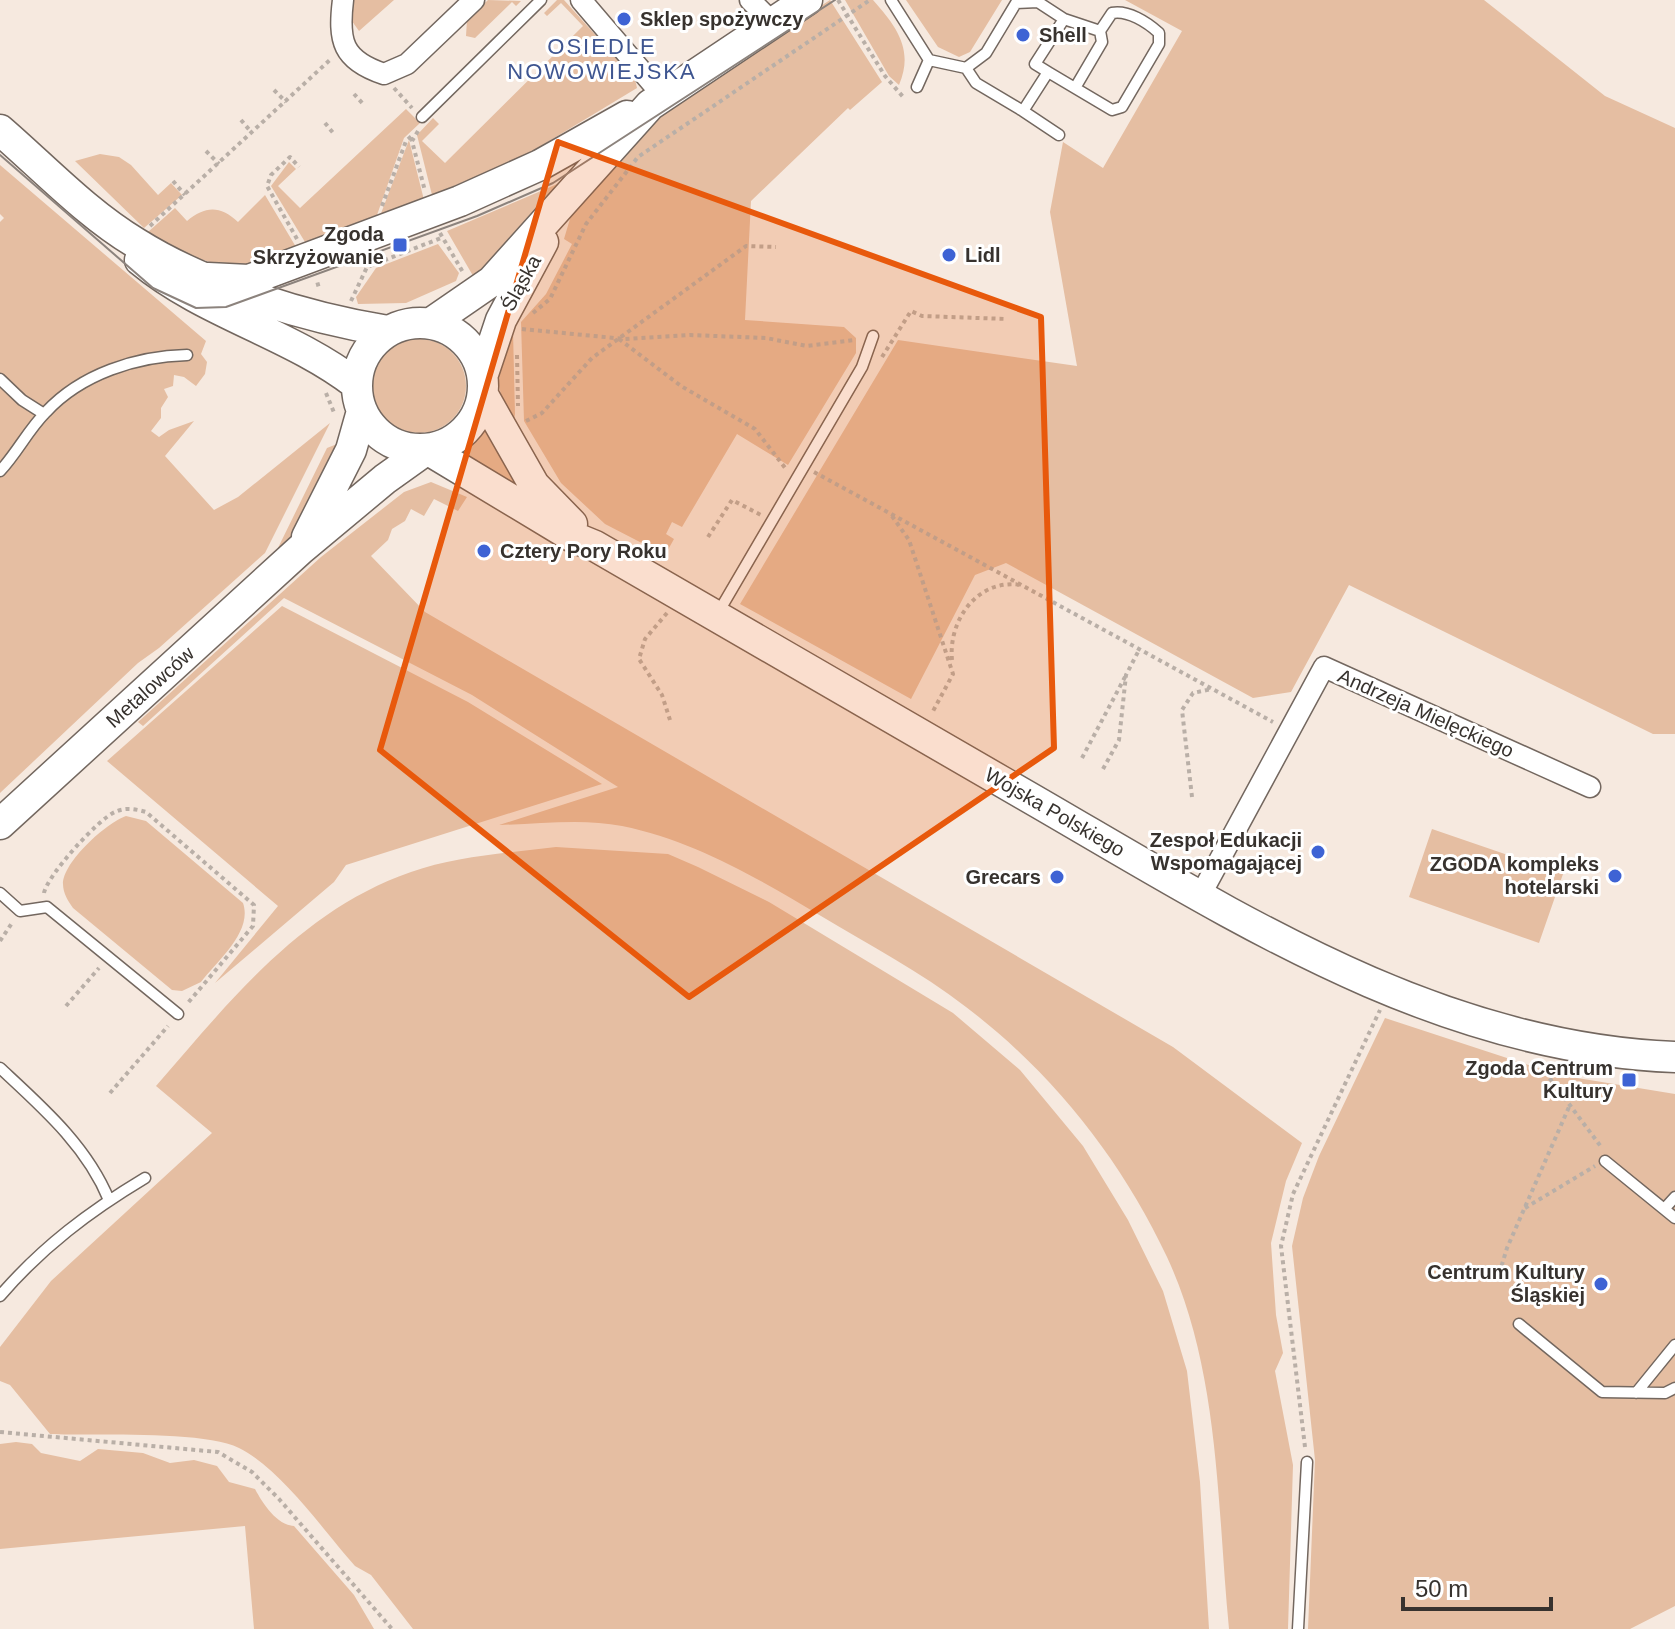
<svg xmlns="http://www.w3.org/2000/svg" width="1675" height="1629" font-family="Helvetica,sans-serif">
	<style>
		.green { fill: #e5bea2 }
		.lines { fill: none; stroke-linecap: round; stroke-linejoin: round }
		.lane-casing { stroke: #73675f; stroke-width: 13 }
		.street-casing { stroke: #73675f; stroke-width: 23 }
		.secondary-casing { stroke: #73675f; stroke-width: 33 }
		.path { stroke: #b9afa7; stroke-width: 4; stroke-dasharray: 4 4; stroke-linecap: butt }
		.lane { stroke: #fff; stroke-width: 10 }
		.street { stroke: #fff; stroke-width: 20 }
		.secondary { stroke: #fff; stroke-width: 30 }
		.tram { stroke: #8c837d; stroke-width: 2 }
		.marked { fill: #e8590c; fill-opacity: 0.2; stroke: #e8590c; stroke-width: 6; stroke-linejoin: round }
		.poi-dot { fill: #3e63d4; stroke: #fff; stroke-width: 3 }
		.labels { text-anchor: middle; stroke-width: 6; stroke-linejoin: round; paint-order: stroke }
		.poi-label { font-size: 20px; font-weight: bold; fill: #37322e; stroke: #fff; text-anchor: end }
		.street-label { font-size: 20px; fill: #37322e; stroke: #fff }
		.neighbourhood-label { font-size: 22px; letter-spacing: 2px; fill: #3e5590; stroke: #fff }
	</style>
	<rect width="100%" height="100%" fill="#f6e9df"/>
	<path class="green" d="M352,0H394L359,31L349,17Z
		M488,0L521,1L516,6L512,2L475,38L466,36L467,20Z
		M557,0H564L635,79L637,88L521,158L432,195L417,135L433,118L439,124L422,141L445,163L583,26L561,3L547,16L544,13Z
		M830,0L882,82L850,110L848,108L751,201L745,320L844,327L856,338V353L788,465L737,434L682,527L672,522L666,534L674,539L665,555L605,524L561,483L524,421L521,322L546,294L572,244L564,239L572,212L672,102Z
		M845,0H873C897,27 914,50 899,85L889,76Z
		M906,0H1002L970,52L959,57L938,47Z
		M1125,0H1484L1605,96L1675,128V734H1653L1349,585L1291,692L1253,698L1006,563L975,575L911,699L740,604L898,340L1077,366L1050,212L1063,142L1103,168L1182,31Z
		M406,109L420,123L404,138L377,215L305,242L271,186L289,162L296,169L278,186L300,208Z
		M409,140L424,200L380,216Z
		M100,154L119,157L131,165L158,195L171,183L182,195L144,228L75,161Z
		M0,165L206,341L201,354L207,362L205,374L196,386L184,377L174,375L173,386L164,389L168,397L161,408V418L151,431L159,437L169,430L194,421L165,456L214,510L238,497L330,423L265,553L159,648L138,663L0,793V222L4,218L0,214Z
		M569,179L476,281L447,231Z
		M265,195L296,247C279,253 260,263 242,265C213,269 171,249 148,232L175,208L187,221C205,206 220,205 238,222Z
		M438,244L459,273L456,281L406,303L358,304L356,297L376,268Z
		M513,331L515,414L514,421C490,385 499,369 513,331Z
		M372 386a47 47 0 1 1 94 0a47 47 0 1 1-94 0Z
		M481,424H484L518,485L457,452Z
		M337,444L291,542L275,554L327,448Z
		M431,482L467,497L458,511L434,499L424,516L411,509L405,521L392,529L388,540L371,556L425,612L1173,1047L1302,1143L1286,1181L1271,1243L1276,1315L1283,1353L1275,1371L1293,1465L1288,1629H1229C1217,1506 1220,1371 1167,1257C1121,1159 1052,1072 966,1007C921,972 869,945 821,916C757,878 695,841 622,826C583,818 539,824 499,825L618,787L472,695L284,598L143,726L138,722L321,557L404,492Z
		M282,606L468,702L602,784L346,865L334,882L215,983L278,906L107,761Z
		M126,816L146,821L243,903C253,932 217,961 201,982L182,991L172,990L73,908C68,901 63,893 63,884C63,862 106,823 126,816Z
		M1432,829L1563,874L1539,943L1409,897Z
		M556,847L668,854L698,867L769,902L953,1013L1020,1070L1083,1146L1128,1220L1163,1291L1187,1371L1200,1482L1209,1629H413L371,1575L355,1566C323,1530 281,1469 239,1448C203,1430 94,1436 50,1434L10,1385L0,1381V1347L51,1281L212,1133L156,1086C230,1001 301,910 411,872C456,856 508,853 556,847Z
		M1385,1018L1559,1075L1675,1094V1606L1630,1629H1308L1315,1460L1292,1246L1303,1198L1319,1156Z
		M16,1442L32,1444L41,1453L80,1461L98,1449L143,1453L170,1463L194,1460L217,1466L229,1482L255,1489C263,1504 277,1525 294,1526L354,1595L374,1629H254L245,1526L0,1549V1444Z"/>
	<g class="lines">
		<g class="lane-casing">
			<path id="lane" d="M891,0L929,60L917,87
				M929,60L966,68L976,83L1023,111L1048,72L1035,64L1064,19L1038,2L1016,3L986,53L966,68
				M1048,72L1112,110L1122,107L1159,44V33C1147,22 1128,10 1112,13L1100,31L1064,19
				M1075,88L1102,42L1100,31
				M1023,111L1059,135
				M422,117L541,0
				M0,379L22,400L44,414
				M0,471C17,453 28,430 46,412C81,374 137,356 187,355
				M718,613L862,367L873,336
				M0,893L20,911L47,907L178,1014
				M0,1068C42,1107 87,1146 109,1200
				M1605,1161L1675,1218
				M1665,1208L1675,1197
				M0,1296C42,1247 90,1211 145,1178
				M1519,1324L1602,1392L1665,1393L1675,1388
				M1636,1393L1675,1345
				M1298,1629L1307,1462"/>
		</g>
		<g class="street-casing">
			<path id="street" d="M343,0C338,41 342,60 384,74L407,64L474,0
				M581,0L663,96
				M750,0L773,23
				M1200,896L1324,667L1590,787"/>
		</g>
		<g class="secondary-casing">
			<path id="secondary" d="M0,130C44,168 86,213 136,243C206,287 307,318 388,331
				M140,260C205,314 290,333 356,384
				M208,278L249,280L460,201L540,165L627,116
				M357 386a63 63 0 1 1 126 0a63 63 0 1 1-126 0Z
				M431,323L492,281L650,105L807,0
				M483,374L501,320L543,242
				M483,395L534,485L572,524
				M427,449L573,537L595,546C738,630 882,712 1025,795C1228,912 1433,1048 1675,1057
				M307,537L351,450L362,411
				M0,824L301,549L385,479L427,449"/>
		</g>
		<path class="path" d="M838,0L885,76L904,98
			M394,88L412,108
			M274,90L286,102
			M354,94L364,105
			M241,120L252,133
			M325,123L334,134
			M418,131L412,141L425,191
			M206,151L219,164
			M173,181L185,195
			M382,206L406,141L413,135
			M150,226L332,58
			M440,233L464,274
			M297,239L267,186L271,175L290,157L299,167
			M316,285L323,283
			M351,301L367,267L441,238
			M533,313L550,299L586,224L638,157L870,0
			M522,329L625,339L690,335L766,338L807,346L855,340
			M619,339L681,386L755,429L786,469
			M517,355L518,406
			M882,357L911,311L922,316L1007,319
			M326,393L335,415
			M526,421L542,413L592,358L746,246L776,247
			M814,472L1273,722
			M892,516L909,540L953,674L932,713
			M708,537L732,500L761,515
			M667,613L645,639L639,659L662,695L670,720
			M952,660C948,620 978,578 1021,585
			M1082,758L1125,677
			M1103,769L1119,740L1126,675L1139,650
			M1192,797L1182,710L1193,693L1212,689
			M44,893C47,876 98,819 115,812C125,807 136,809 146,812L254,905L253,926L187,1004
			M0,941L12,923
			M66,1006L99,968
			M1547,1064L1545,1072L1602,1148
			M110,1093L168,1026
			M1525,1208L1595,1166
			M1497,1281L1507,1248L1569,1107
			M0,1432L218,1452L252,1472L279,1499L392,1629
			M1305,1447L1281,1246L1293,1194L1380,1010"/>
		<use href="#lane" class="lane"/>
		<use href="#street" class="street"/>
		<use href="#secondary" class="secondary"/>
		<path class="tram" d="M0,155L153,288L196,308L226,307L477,216L553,183L835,0"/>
	</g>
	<path class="marked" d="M558,142L1041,317L1054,748L689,997L380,750Z"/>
	<g class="poi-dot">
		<circle cx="624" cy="19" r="8"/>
		<circle cx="1023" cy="35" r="8"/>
		<rect x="392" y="237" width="16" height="16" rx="4"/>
		<circle cx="949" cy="255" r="8"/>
		<circle cx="484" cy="551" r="8"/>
		<circle cx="1318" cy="852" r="8"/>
		<circle cx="1615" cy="876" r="8"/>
		<circle cx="1057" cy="877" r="8"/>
		<rect x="1621" y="1072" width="16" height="16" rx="4"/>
		<circle cx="1601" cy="1284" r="8"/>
	</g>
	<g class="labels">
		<g class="poi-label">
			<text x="640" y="26" text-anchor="start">Sklep spożywczy</text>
			<text x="1039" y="42" text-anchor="start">Shell</text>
			<text x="384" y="241">Zgoda<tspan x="384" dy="23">Skrzyżowanie</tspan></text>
			<text x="965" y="262" text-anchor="start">Lidl</text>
			<text x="500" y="558" text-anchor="start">Cztery Pory Roku</text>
			<text x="1302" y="847">Zespoł Edukacji<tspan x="1302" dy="23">Wspomagającej</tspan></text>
			<text x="1599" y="871">ZGODA kompleks<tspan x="1599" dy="23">hotelarski</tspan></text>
			<text x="1041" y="884">Grecars</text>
			<text x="1613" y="1075">Zgoda Centrum<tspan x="1613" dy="23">Kultury</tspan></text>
			<text x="1585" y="1279">Centrum Kultury<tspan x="1585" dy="23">Śląskiej</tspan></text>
		</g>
		<g class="street-label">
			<text transform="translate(521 283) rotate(-61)" y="7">Śląska</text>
			<text transform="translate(150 687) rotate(-42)" y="7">Metalowców</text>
			<text transform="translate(1426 713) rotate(24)" y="7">Andrzeja Mielęckiego</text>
			<text transform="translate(1055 812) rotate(30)" y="7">Wojska Polskiego</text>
		</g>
		<g class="neighbourhood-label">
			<text x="602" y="54">OSIEDLE<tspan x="602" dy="25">NOWOWIEJSKA</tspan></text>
		</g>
	</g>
	<path d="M1403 1597v12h148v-12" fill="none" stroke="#37322e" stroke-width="4"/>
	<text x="1415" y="1597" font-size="24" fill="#37322e" stroke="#ffffff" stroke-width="6" paint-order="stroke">50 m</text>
</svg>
